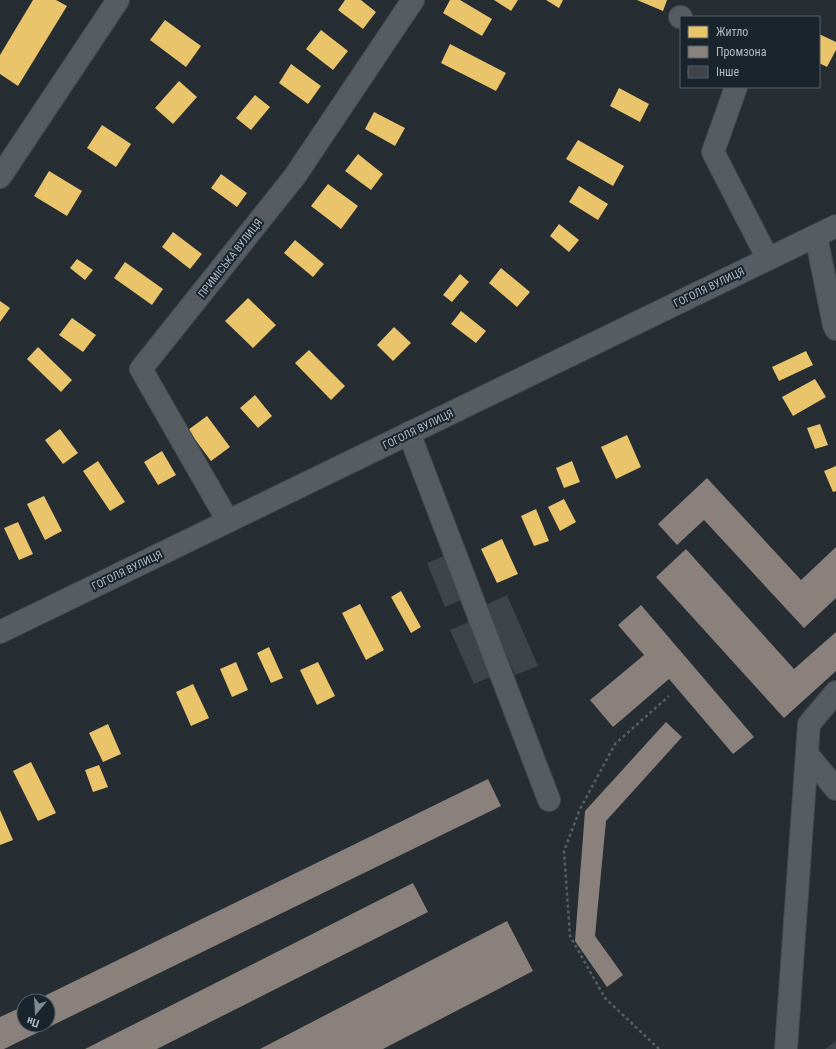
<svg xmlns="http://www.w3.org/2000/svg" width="836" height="1049" font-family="'Roboto Condensed',sans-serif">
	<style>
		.homes { fill: #e9c46a }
		.industry { fill: #8a817c }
		.building { fill: #3e4449 }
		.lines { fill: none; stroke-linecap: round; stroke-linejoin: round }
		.minor-casing { stroke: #44494e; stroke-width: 24 }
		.major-casing { stroke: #434a50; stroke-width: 24 }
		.path { stroke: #595f64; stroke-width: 2.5; stroke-dasharray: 3 3; stroke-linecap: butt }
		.minor { stroke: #565c61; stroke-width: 22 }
		.major { stroke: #585d63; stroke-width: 22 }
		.labels { text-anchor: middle; stroke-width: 4; stroke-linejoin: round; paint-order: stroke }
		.street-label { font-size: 11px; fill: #afbac5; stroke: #1a242d }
	</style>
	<rect width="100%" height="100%" fill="#262d33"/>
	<path class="homes" d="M33,0H56L67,6L18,86L0,74V55Z
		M345,0H361L376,12L363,29L338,10Z
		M450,0H460L492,19L482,36L443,13Z
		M494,0H518L511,11Z
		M546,0H563L559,8Z
		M637,0H667L663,11Z
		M165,20L201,46L186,67L150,40Z
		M321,30L348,51L333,70L306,49Z
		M819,34L836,42V50L827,67L819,63Z
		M450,44L506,73L496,91L441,63Z
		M291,64L321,86L308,104L279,83Z
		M179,81L197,97L173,124L155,108Z
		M619,88L649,104L640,122L610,106Z
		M255,95L270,107L251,130L236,118Z
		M374,112L405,128L395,146L365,129Z
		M102,125L131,144L116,167L87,148Z
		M578,140L624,166L613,186L566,159Z
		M358,154L383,174L371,190L345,171Z
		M49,171L82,191L67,216L34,196Z
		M221,174L247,193L237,207L211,188Z
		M328,184L358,206L341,229L311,206Z
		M579,186L608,204L598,220L569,202Z
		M559,224L579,240L569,252L550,236Z
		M173,232L202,254L190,269L162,247Z
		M295,240L324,264L313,277L284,253Z
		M77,259L93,270L85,280L70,268Z
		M125,262L163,289L152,305L114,278Z
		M501,268L530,292L517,307L489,283Z
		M460,274L469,282L452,302L443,295Z
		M248,298L276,325L253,348L225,321Z
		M0,301L10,308L0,322Z
		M461,311L486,331L476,343L451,324Z
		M72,318L96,335L83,352L59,335Z
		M394,327L411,343L393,361L377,345Z
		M38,347L72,380L61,392L27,359Z
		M309,350L345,386L331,400L295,363Z
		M806,351L813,365L779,381L772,367Z
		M815,379L826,397L793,416L782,397Z
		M255,395L272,416L258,428L240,408Z
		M207,416L230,447L211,461L188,430Z
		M820,424L828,445L815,449L807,428Z
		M60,429L78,453L63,464L45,440Z
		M627,435L641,467L616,479L601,447Z
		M162,451L176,475L158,485L144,462Z
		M98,461L125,502L110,511L83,471Z
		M572,461L580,482L564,488L556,468Z
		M836,466V491L833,492L824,471Z
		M44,496L62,531L45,540L27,504Z
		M564,499L576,522L560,531L548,507Z
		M536,509L549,541L534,546L521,516Z
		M18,522L33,554L19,560L4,528Z
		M502,539L518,574L497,583L481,549Z
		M401,591L421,627L411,633L391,597Z
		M360,604L384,650L366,660L342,613Z
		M269,647L283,678L271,683L257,653Z
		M236,662L248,690L232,697L220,669Z
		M318,662L335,696L317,705L300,670Z
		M193,684L209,718L191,726L176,692Z
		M108,724L121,754L103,762L89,733Z
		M31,762L56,813L38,821L13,771Z
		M99,765L108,787L93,792L85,770Z
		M0,810L13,840L0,845Z"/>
	<path class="industry" d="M707,478L801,580L836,547V598L804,628L704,520L677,545L658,524Z
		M686,549L794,669L836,632V671L784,718L656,577Z
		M641,605L754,737L733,754L669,679L613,727L590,700L644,655L618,625Z
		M666,722L682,737L606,821L595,936L623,975L607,987L575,941L585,811Z
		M488,779L501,806L4,1049H0V1017L24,1006V1025H48V1001H34Z
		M413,883L428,912L157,1049H85Z
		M507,921L533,971L383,1049H260Z"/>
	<path class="building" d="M446,555L464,599L445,607L427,563Z
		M507,595L538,666L515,675L485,605Z
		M471,621L495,675L474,684L450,630Z
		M836,1041V1049H825Z"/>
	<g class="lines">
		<g class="minor-casing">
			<path id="minor" d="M680,17H681
				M736,87L713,152L768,259
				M0,177L118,0
				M816,236L834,325L836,329
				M409,433L549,800
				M228,521L141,369L295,176L413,0
				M807,754L836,789
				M786,1049L809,724L836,692"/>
		</g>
		<g class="major-casing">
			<path id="major" d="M0,632L836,226"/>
		</g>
		<path class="path" d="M659,1049L605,998L570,936L564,851L580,809L615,744L669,696"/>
		<use href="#minor" class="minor"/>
		<use href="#major" class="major"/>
	</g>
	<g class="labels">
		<g class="street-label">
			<text transform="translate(230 258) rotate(-52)" y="4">ПРИМІСЬКА ВУЛИЦЯ</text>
			<text transform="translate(709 287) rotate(-26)" y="4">ГОГОЛЯ ВУЛИЦЯ</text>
			<text transform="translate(418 429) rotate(-26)" y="4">ГОГОЛЯ ВУЛИЦЯ</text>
			<text transform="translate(127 570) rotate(-26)" y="4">ГОГОЛЯ ВУЛИЦЯ</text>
		</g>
	</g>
	<rect x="680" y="16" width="140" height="72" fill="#1a242d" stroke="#56606a"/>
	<rect x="688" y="26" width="20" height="12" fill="#e9c46a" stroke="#56606a"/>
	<text x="716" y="36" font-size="12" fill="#afbac5">Житло</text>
	<rect x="688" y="46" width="20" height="12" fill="#8a817c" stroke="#56606a"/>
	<text x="716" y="56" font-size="12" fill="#afbac5">Промзона</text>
	<rect x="688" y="66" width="20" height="12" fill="#3e4449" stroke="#56606a"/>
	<text x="716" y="76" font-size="12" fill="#afbac5">Інше</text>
	<g transform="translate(36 1013) rotate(198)"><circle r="19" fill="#1a242d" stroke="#56606a"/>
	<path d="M0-3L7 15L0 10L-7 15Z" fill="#7f8992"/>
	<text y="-6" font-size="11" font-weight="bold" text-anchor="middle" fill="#afbac5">Пн</text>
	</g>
</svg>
